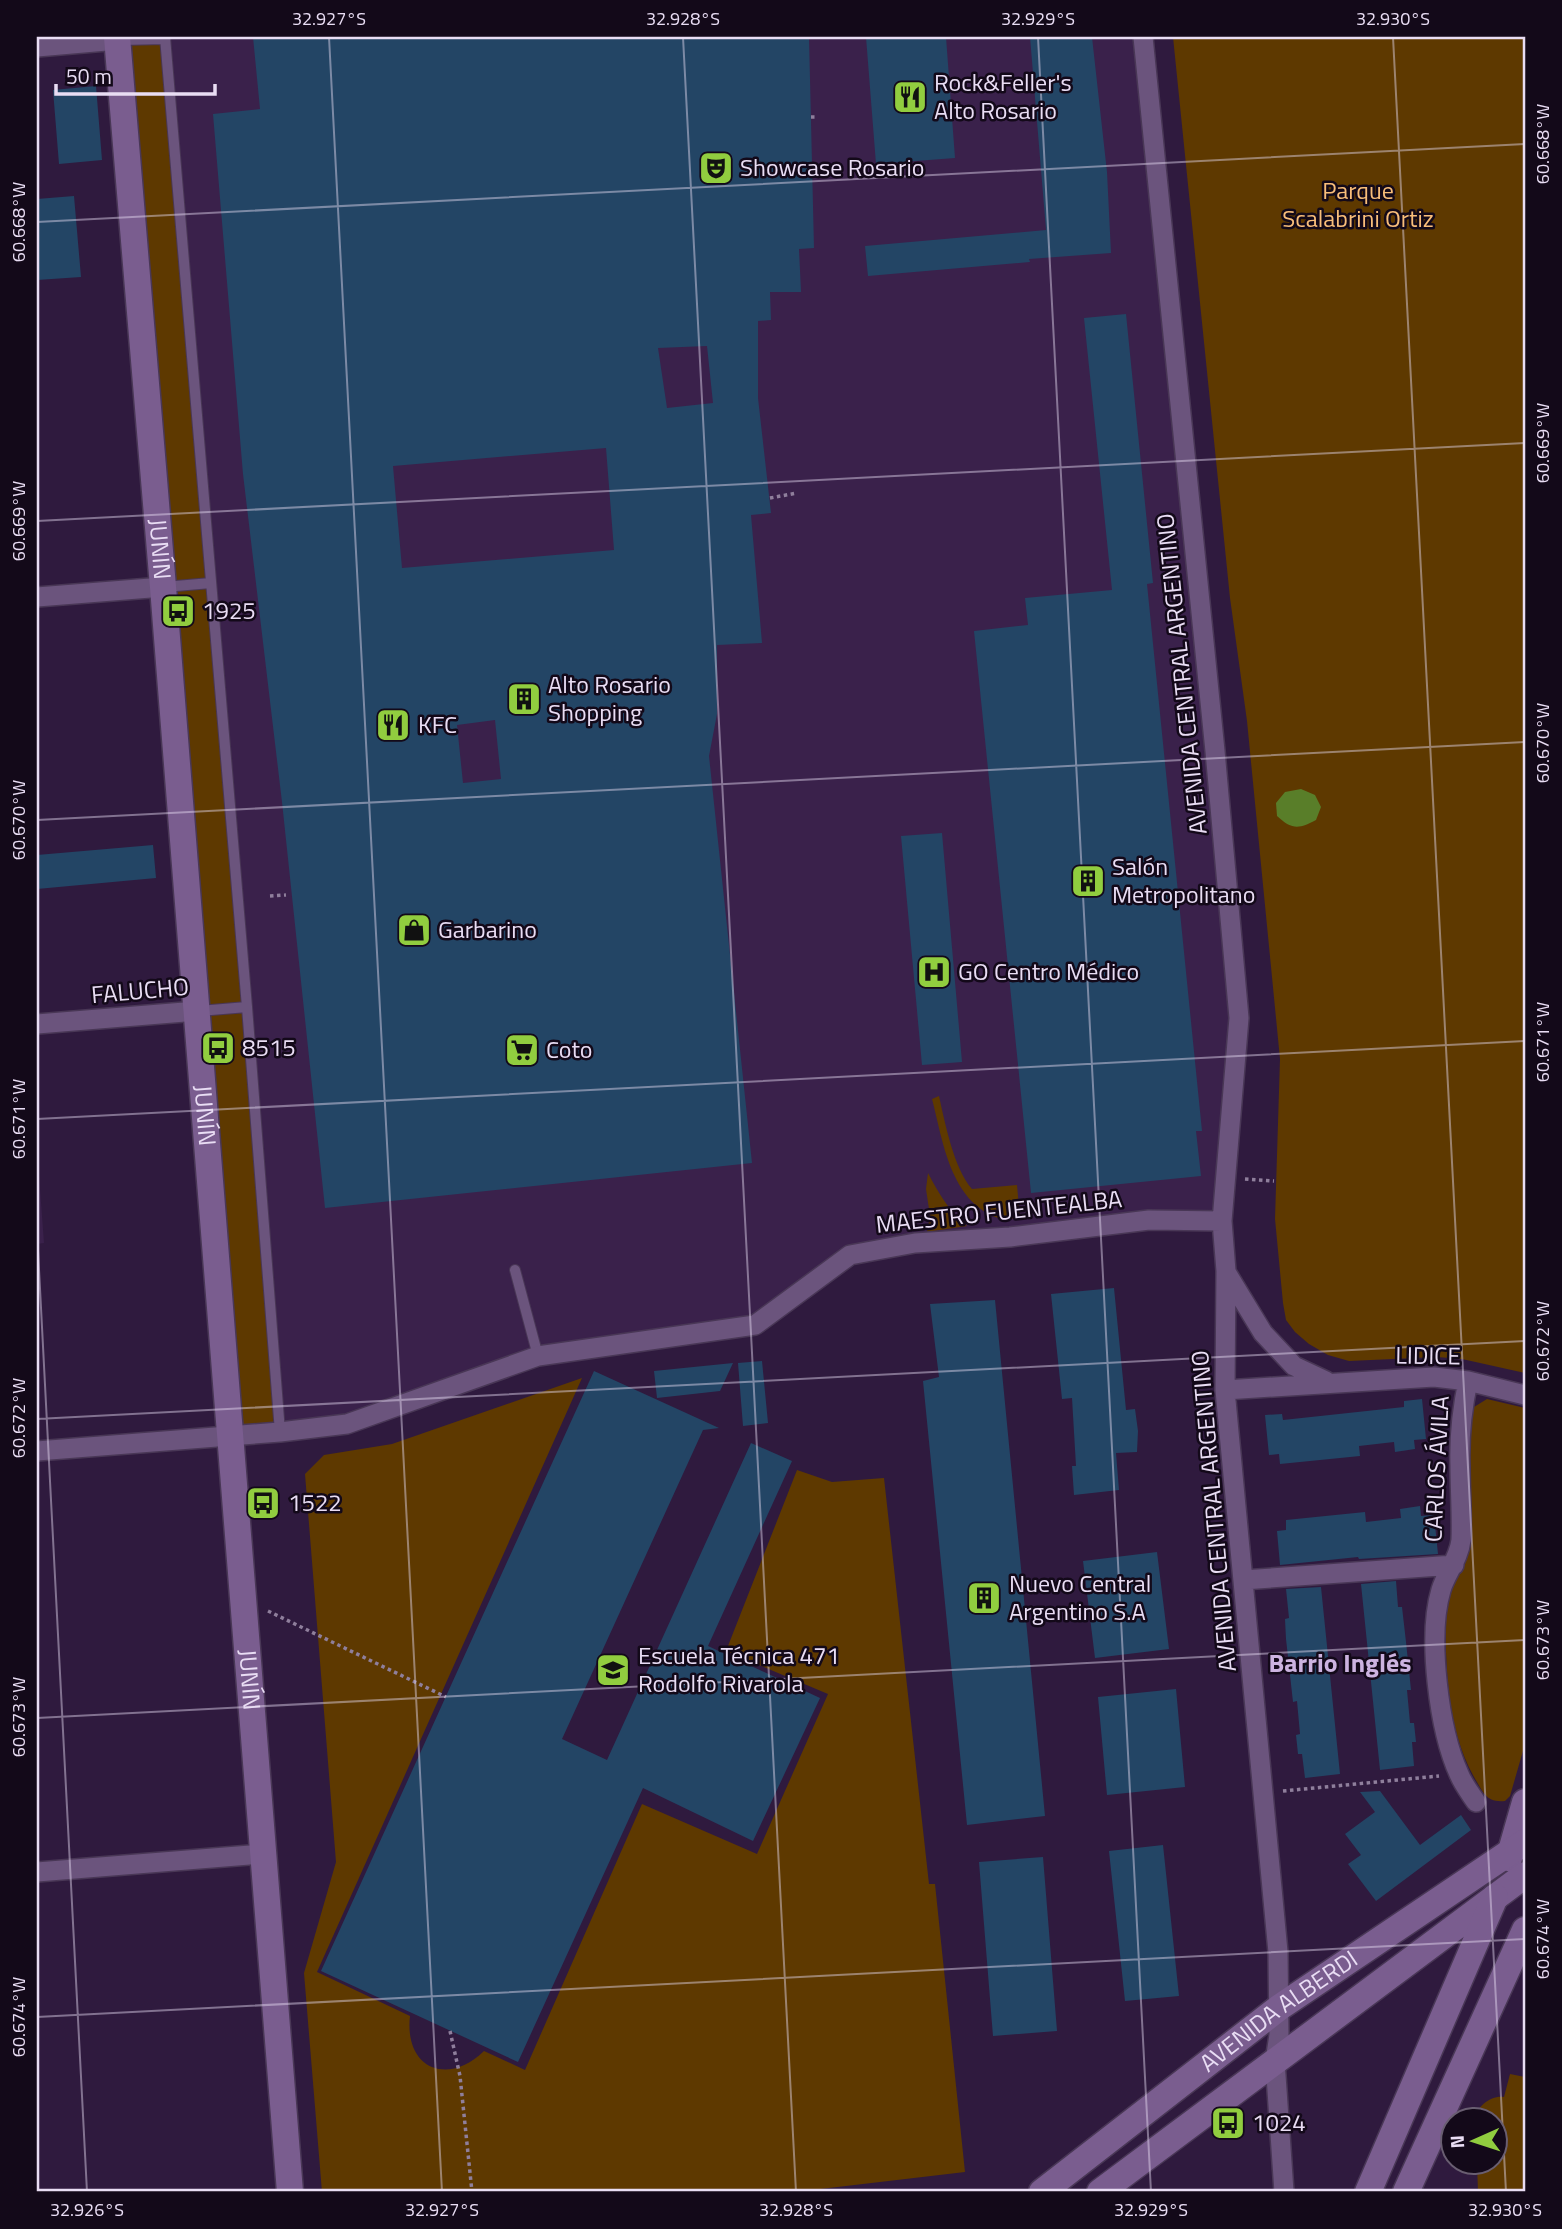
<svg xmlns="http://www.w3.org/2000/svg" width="1562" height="2229" font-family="'Titillium Web',sans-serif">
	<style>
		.built { fill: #3a214b }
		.green { fill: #5e3900 }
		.water { fill: #597e29 }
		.building { fill: #234565; fill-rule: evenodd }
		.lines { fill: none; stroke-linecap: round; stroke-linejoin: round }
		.service-casing { stroke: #493756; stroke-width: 12 }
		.minor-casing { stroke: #493756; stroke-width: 22 }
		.secondary-casing { stroke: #493756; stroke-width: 29 }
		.path { stroke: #8f7f9c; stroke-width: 3.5; stroke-dasharray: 3.5 3.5; stroke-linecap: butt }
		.service { stroke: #6b547d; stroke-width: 10 }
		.minor { stroke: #6b547d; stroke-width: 19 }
		.secondary { stroke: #7a5d8f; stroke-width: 26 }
		.ticks { fill: none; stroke: #e9ddf4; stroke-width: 2; stroke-opacity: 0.45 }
		.labels { text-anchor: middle; stroke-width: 5; stroke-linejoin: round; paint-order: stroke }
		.poi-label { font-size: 24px; fill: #e9ddf4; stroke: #130919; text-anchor: start }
		.park-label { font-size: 24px; fill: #f9be7a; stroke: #130919 }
		.street-label { font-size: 24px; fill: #e9ddf4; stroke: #130919 }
		.neighbourhood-label { font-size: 26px; font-weight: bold; fill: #ccb3e0; stroke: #130919 }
		.neatline { fill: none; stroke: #e9ddf4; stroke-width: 2.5 }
		.ticks-label { font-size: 18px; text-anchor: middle; fill: #e9ddf4 }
	</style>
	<rect width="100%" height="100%" fill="#2f1a3e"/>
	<path class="built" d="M165,37H1143L1239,1018L1222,1221L851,1255L755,1325L538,1356L347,1424L280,1432Z
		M37,1148L44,1243L37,1244Z"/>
	<path class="green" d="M117,37H165L280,1432L231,1436Z
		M1173,37H1525V1373L1462,1359L1437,1357L1349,1361L1328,1355L1309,1344L1295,1332L1286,1320L1283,1303L1275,1219L1280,1059L1247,721L1230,598Z
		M939,1096C945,1123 954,1169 972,1189L1017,1185L1020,1218C1013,1218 1005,1220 998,1218C950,1201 943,1141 932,1099Z
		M928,1173C939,1194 949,1211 967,1226L927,1232L930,1216L926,1189Z
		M582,1378L317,1972L410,2016C404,2068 447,2087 484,2051L525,2070L642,1804L757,1854L828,1694L726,1651L797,1470L832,1482L884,1478L929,1884H935L965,2172L795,2192H322L304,1973L336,1862L305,1474L324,1455L392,1444Z
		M1487,1399L1525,1408V1744L1510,1796L1505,1801C1486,1803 1483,1792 1474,1777C1446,1726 1446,1666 1445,1609L1470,1417L1474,1407Z
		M1510,2074L1525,2077V2192H1478L1477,2163L1496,2162V2120H1476C1475,2107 1491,2095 1504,2097Z"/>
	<path class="water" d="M1301,789L1315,795L1321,807L1316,820C1299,829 1292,830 1277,816L1276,803L1285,792Z"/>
	<path class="building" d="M253,37H809L814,248L799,249L801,292H770L771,320L758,321V398L771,513L751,515L762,643L717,645V714L709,756L752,1163L325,1208L282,802L243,474L213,114L260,109ZM707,346L713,403L667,408L658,348ZM606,448L614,550L402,568L393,466ZM495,720L501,779L463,783L457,725Z
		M866,37H946L955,158L876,164Z
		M1030,37H1092L1107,172L1111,253L1029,259L1030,262L868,276L865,246L1046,230Z
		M96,86L102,160L59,164L53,90Z
		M74,196L81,277L37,280V199Z
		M1126,314L1153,583L1147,584L1202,1131H1196L1201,1176L1031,1193L974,631L1028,625L1025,598L1112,590L1084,318Z
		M942,833L962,1062L922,1065L901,836Z
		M153,845L156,878L37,889V855Z
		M1114,1288L1126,1410L1135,1409L1138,1431L1137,1452L1116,1453L1119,1490L1074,1495L1072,1466H1076L1072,1398L1062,1399L1051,1294Z
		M995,1300L1045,1816L967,1825L923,1381L939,1377L930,1304Z
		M762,1361L768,1423L743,1426L738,1363Z
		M733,1363L720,1391L657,1398L654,1371Z
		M594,1371L719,1428L703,1430L562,1739L607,1760L751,1443L792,1461L708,1646L820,1698L753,1841L643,1788L518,2062L321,1971Z
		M1422,1399L1426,1439L1414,1440L1415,1449L1395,1452L1394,1442L1359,1446L1360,1456L1280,1464L1279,1454L1269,1455L1265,1415L1282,1414L1283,1420L1404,1407V1401Z
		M1420,1506L1421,1516L1434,1515L1438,1554L1359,1559L1358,1557L1280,1565L1277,1531L1286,1530V1520L1365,1512L1366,1522L1401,1518L1400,1509Z
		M1157,1552L1169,1649L1095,1658L1083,1561Z
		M1396,1581L1398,1607H1402L1406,1642L1411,1690H1407L1410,1723H1414L1416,1742H1412L1414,1766L1380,1770L1361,1584Z
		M1321,1587L1340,1774L1305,1778L1302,1754H1298L1296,1735L1300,1734L1297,1701L1293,1702L1286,1639L1285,1619L1289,1618L1286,1589Z
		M1176,1689L1185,1787L1107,1795L1098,1697Z
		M1380,1791L1420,1845L1461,1815L1471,1830L1376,1901L1348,1864L1361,1855L1345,1834L1375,1812L1360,1792Z
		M1163,1845L1179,1996L1125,2001L1109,1851Z
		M1043,1857L1057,2031L993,2036L979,1862Z"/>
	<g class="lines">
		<g class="service-casing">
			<path id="service" d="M165,37L247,1007L280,1432
				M120,40L165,39
				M164,587L211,583
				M199,1011L247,1007
				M515,1270L538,1356"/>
		</g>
		<g class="minor-casing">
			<path id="minor" d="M1143,37L1215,751L1239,1018L1222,1221L1226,1271L1225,1390L1278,1952L1279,2035L1275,2061L1284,2192
				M37,47L118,40
				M37,597L163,587
				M37,1024L197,1011
				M1226,1272L1263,1333L1294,1366L1326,1381
				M1468,1381C1462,1409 1459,1437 1460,1466C1460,1490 1462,1516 1461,1540C1459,1559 1446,1573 1441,1590C1427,1637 1439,1730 1459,1774C1463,1784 1470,1793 1476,1802
				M1225,1390L1434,1377L1468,1381L1525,1395
				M37,1451L280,1432L347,1424L538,1356L755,1325L850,1255L915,1243L1010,1237L1149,1220L1222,1221
				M1243,1580L1454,1565
				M37,1872L263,1854"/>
		</g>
		<g class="secondary-casing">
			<g id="secondary">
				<path id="s1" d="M117,37L163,587L290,2192"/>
				<path d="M1509,1858L1525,1802"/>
				<path id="s2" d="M1042,2192L1280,2007L1525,1842"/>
				<path d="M1100,2192L1525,1875"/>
				<path d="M1368,2192L1495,1897"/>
				<path d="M1406,2192L1525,1930"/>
			</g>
		</g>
		<path class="path" d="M811,117H818
			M770,498L797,493
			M270,896L286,895
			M1245,1179L1274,1181
			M268,1611L446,1697
			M1283,1791L1439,1776
			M450,2031L460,2076L472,2192"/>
		<use href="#service" class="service"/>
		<use href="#minor" class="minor"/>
		<use href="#secondary" class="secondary"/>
	</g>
	<path class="ticks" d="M329,37L442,2192M683,37L796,2192M1038,37L1151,2192M1393,37L1506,2192M37,222L1525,144M37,521L1525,443M37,820L1525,742M37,1119L1525,1041M37,1231L87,2192M37,1419L1525,1341M37,1718L1525,1640M37,2017L1525,1939"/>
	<defs>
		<g id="restaurant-square" transform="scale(1.75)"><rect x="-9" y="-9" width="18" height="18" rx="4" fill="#91cd3f" stroke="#130919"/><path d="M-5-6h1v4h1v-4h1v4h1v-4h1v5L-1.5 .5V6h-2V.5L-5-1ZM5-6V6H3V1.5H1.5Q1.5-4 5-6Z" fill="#111"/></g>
		<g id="theatre-square" transform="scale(1.75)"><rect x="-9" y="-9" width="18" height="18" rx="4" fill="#91cd3f" stroke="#130919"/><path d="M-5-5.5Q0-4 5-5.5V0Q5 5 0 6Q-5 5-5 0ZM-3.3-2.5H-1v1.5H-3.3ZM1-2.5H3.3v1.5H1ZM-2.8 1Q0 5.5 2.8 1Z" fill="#111"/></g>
		<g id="bus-square" transform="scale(1.75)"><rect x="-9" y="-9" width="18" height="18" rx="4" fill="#91cd3f" stroke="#130919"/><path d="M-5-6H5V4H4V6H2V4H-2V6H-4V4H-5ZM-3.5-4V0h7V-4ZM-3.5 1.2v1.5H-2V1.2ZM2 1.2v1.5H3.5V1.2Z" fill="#111"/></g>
		<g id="building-square" transform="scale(1.75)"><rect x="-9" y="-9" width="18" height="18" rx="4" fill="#91cd3f" stroke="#130919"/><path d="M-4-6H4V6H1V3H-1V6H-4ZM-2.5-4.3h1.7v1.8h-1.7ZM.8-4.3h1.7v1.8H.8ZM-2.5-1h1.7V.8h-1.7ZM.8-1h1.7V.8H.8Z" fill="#111"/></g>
		<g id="shop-square" transform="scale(1.75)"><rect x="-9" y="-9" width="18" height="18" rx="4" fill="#91cd3f" stroke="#130919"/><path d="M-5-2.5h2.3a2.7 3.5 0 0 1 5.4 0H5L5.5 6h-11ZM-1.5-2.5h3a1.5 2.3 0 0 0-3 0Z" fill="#111"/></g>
		<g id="hospital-square" transform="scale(1.75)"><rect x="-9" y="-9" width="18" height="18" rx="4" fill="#91cd3f" stroke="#130919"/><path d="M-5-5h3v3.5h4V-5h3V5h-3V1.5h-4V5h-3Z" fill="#111"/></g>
		<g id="supermarket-square" transform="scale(1.75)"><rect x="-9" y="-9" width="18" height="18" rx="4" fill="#91cd3f" stroke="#130919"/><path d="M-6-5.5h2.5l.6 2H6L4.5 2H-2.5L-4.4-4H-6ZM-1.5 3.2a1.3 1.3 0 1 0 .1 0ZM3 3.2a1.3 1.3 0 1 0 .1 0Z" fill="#111"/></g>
		<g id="school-square" transform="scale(1.75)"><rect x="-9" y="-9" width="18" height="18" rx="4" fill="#91cd3f" stroke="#130919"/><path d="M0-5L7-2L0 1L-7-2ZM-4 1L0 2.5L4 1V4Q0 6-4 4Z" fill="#111"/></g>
	</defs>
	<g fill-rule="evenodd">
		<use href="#restaurant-square" x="910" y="97"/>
		<use href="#theatre-square" x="716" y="168"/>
		<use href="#bus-square" x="178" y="611"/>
		<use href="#building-square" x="524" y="699"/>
		<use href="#restaurant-square" x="393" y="725"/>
		<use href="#building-square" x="1088" y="881"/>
		<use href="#shop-square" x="414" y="930"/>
		<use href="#hospital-square" x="934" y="972"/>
		<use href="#bus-square" x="218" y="1048"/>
		<use href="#supermarket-square" x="522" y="1050"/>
		<use href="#bus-square" x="263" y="1503"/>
		<use href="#building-square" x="984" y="1598"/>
		<use href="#school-square" x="613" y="1670"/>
		<use href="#bus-square" x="1228" y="2123"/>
	</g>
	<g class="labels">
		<g class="poi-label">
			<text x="934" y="91">Rock&amp;Feller's<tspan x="934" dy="28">Alto Rosario</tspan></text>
			<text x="740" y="176">Showcase Rosario</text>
			<text x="202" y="619">1925</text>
			<text x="548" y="693">Alto Rosario<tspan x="548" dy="28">Shopping</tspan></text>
			<text x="418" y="733">KFC</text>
			<text x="1112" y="875">Salón<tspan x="1112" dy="28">Metropolitano</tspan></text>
			<text x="438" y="938">Garbarino</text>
			<text x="958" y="980">GO Centro Médico</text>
			<text x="242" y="1056">8515</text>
			<text x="546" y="1058">Coto</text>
			<text x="288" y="1511">1522</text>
			<text x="1009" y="1592">Nuevo Central<tspan x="1009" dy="28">Argentino S.A</tspan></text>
			<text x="638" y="1664">Escuela Técnica 471<tspan x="638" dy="28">Rodolfo Rivarola</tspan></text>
			<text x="1252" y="2131">1024</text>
		</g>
		<g class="park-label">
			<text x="1358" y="199">Parque<tspan x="1358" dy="28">Scalabrini Ortiz</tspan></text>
		</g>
		<g class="street-label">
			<text dy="8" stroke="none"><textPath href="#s1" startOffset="514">JUNÍN</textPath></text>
			<text transform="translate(1182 674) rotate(-96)" y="8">AVENIDA CENTRAL ARGENTINO</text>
			<text transform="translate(140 991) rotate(-5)" y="8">FALUCHO</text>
			<text dy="8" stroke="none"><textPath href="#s1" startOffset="1082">JUNÍN</textPath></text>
			<text transform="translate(999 1212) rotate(-6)" y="8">MAESTRO FUENTEALBA</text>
			<text transform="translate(1428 1356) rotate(1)" y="8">LIDICE</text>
			<text transform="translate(1437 1469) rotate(-87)" y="8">CARLOS ÁVILA</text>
			<text transform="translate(1214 1511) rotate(-95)" y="8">AVENIDA CENTRAL ARGENTINO</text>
			<text dy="8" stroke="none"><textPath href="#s1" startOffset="1648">JUNÍN</textPath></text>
			<text dy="8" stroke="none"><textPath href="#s2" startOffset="298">AVENIDA ALBERDI</textPath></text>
		</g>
		<g class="neighbourhood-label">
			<text x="1340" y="1672">Barrio Inglés</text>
		</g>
	</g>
	<rect width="1562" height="2229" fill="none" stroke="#130919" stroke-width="77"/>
	<g transform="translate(1474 2141) rotate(267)"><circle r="33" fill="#130919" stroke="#695e71" stroke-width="2"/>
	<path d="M0-5L12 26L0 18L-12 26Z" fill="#91cd3f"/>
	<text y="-10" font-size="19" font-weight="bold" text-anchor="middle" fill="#e9ddf4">N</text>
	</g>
	<path d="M56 84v10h159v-10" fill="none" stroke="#e9ddf4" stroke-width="3.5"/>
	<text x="66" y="84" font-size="21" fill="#e9ddf4" stroke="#130919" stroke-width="5" paint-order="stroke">50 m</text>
	<rect x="38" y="38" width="1486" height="2152" class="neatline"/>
	<g class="ticks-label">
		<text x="329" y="25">32.927°S</text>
		<text x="683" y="25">32.928°S</text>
		<text x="1038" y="25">32.929°S</text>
		<text x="1393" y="25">32.930°S</text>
		<text transform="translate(1543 144) rotate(-90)" y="6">60.668°W</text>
		<text transform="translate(19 222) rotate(-90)" y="6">60.668°W</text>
		<text transform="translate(1543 443) rotate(-90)" y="6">60.669°W</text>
		<text transform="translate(19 521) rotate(-90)" y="6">60.669°W</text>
		<text transform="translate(1543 743) rotate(-90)" y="6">60.670°W</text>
		<text transform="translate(19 820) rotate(-90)" y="6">60.670°W</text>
		<text transform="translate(1543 1042) rotate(-90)" y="6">60.671°W</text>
		<text transform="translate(19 1119) rotate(-90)" y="6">60.671°W</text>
		<text transform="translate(1543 1341) rotate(-90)" y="6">60.672°W</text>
		<text transform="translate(19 1418) rotate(-90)" y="6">60.672°W</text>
		<text transform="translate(1543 1640) rotate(-90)" y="6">60.673°W</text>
		<text transform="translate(19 1717) rotate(-90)" y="6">60.673°W</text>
		<text transform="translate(1543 1939) rotate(-90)" y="6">60.674°W</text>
		<text transform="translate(19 2017) rotate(-90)" y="6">60.674°W</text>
		<text x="87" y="2216">32.926°S</text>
		<text x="442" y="2216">32.927°S</text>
		<text x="796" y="2216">32.928°S</text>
		<text x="1151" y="2216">32.929°S</text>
		<text x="1505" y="2216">32.930°S</text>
	</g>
</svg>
